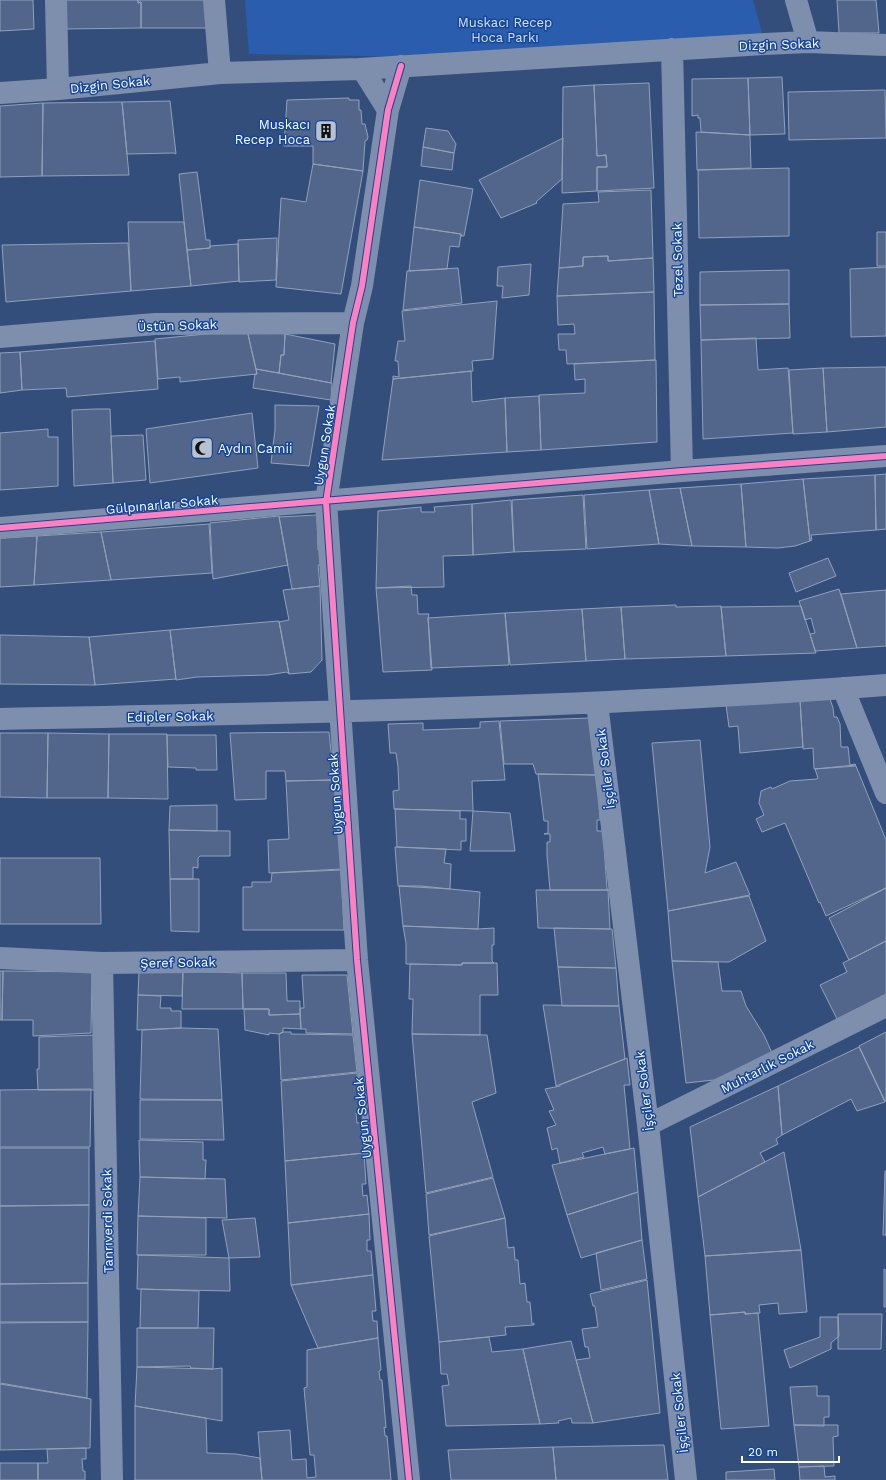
<svg xmlns="http://www.w3.org/2000/svg" width="886" height="1480" font-family="'Work Sans',sans-serif">
	<style>
		.green { fill: #2a5dae }
		.building { fill: #51668a; stroke: #92a1ba }
		.lines { fill: none; stroke-linecap: round; stroke-linejoin: round }
		.street { stroke: #7e8fad; stroke-width: 22 }
		.cycleway-casing { stroke: #164699; stroke-width: 8 }
		.cycleway { stroke: #ff80c0; stroke-width: 6 }
		.labels { text-anchor: middle; stroke-width: 3; stroke-linejoin: round; paint-order: stroke }
		.park-label { font-size: 13px; fill: #d1e2fc; stroke: #164699 }
		.street-label { font-size: 13px; fill: #fff; stroke: #164699 }
		.poi-label { font-size: 13px; fill: #fff; stroke: #164699; text-anchor: end }
	</style>
	<rect width="100%" height="100%" fill="#344e7b"/>
	<path class="green" d="M245,0H753L765,44L524,59L249,54Z"/>
	<path class="building" d="M0,0H33L34,29L0,31Z
		M65,0H138V3L141,2V28L64,29Z
		M138,0H206L208,28H141V2L138,3Z
		M837,0H876L879,33H839Z
		M782,77L785,134L750,135L748,78Z
		M748,78L750,135L701,132L700,118H698V115L692,116V79Z
		M649,83L654,188L597,191V167H607L606,155L597,156L594,85Z
		M594,85L597,156L606,155L607,167H597V191L562,193L563,87Z
		M885,90L886,138L789,140L788,92Z
		M349,98V100H359V110H361L362,124H365L368,137L367,140L365,141L363,171L313,164V146H284L287,100Z
		M170,101L176,154L174,153L127,154L122,102Z
		M122,102L129,175L42,176L43,103Z
		M43,103L42,176L0,177V106Z
		M426,128L448,131L456,144L454,153L423,147Z
		M696,132L750,135L751,168L697,170Z
		M563,138L562,179L536,202L537,203L501,218L479,180Z
		M423,147L454,153L452,170L421,166Z
		M313,164L363,171L341,294L276,287L281,198L306,202Z
		M789,168V236L699,238L698,170Z
		M197,172L206,240H210V248L187,250L179,174Z
		M420,180L473,189L464,236H461V234L414,227Z
		M651,190L653,258L608,261V256L583,257V266L559,268L563,204L599,202L598,192Z
		M128,222H184L191,286L131,291Z
		M414,227L461,234L459,247L450,246L447,269L409,271Z
		M877,232H886V266H877Z
		M277,238L276,280L239,282L238,240Z
		M128,243L131,291L6,302L2,245Z
		M238,244L239,281L191,286L187,250L210,248V246Z
		M608,256V261L653,258L654,292L557,296L559,268L583,266V257Z
		M531,264L529,295L502,298L503,286H497L498,267Z
		M886,267V336L851,337L850,269Z
		M458,268L462,303L403,310L407,271Z
		M789,270V304L700,305V272Z
		M654,292L655,360L567,364L566,350H559L558,334H575L574,324L558,325L557,296Z
		M497,301L493,359L472,361L473,371L393,379V376L399,377L398,361H395L398,341H405L402,311Z
		M789,304L790,338L701,340L700,305Z
		M247,330L273,331L285,334L284,355H281L279,373L256,369Z
		M247,330L257,374L180,382V377L158,379L155,339Z
		M285,334L335,344L331,383L279,373L281,355H284Z
		M756,338L758,370L788,368L793,433L703,439L701,340Z
		M155,341L158,389L67,397L66,388L22,390L20,352Z
		M20,352L22,390L0,393V353Z
		M656,360L657,442L541,450L539,395L585,393V379L575,380L574,364Z
		M886,367V427L827,432L823,368Z
		M823,368L827,432L793,434L789,370Z
		M256,369L332,383L331,400L253,388L255,374H257Z
		M471,371L472,402L505,398L507,452L382,460L393,379Z
		M539,396L541,450L507,452L505,398Z
		M275,405L319,406L309,466L271,463L275,430Z
		M96,409H110L113,483L74,486L72,410Z
		M252,413L258,468L150,483L146,429Z
		M48,429V437H58V486L0,490V433Z
		M143,435L146,480L113,483L111,436Z
		M886,474V529L876,530L875,475Z
		M875,475L876,530L811,535L812,540L810,541L803,479Z
		M803,479L810,541L795,546L778,548L746,547L741,484Z
		M741,484L746,547L692,546L680,488Z
		M680,488L692,546L659,544L649,490Z
		M649,490L659,544L587,549L584,495Z
		M583,495L586,549L514,552L512,500Z
		M511,500L514,552L473,555L472,504Z
		M472,504L473,555L443,556L444,587L376,588L378,511L421,507V512H435L434,507Z
		M317,515L318,550H321V565H318L320,586L292,589L279,517Z
		M279,516L288,565L213,579L210,523Z
		M209,524L212,573L111,580L101,532Z
		M101,532L111,580L34,585L37,536Z
		M37,536L34,585L0,587V538Z
		M828,558L836,576L796,592L789,573Z
		M320,586L322,660L311,672L289,674L279,622L289,620L283,590Z
		M411,586L412,595H417L418,614H429L428,618L432,670L383,672L376,588Z
		M839,589L857,648L815,651L810,634L815,633L811,618L805,620L799,601Z
		M886,590V646L857,648L841,594Z
		M676,605V607L721,606L726,656L625,659L621,607Z
		M801,606L816,653L726,656L721,607Z
		M621,607L625,659L586,661L582,609Z
		M582,609L586,661L510,665L505,613Z
		M505,613L509,665L431,668L428,618Z
		M279,621L289,674L287,672L268,675L197,677L176,680L170,630Z
		M170,630L176,679L95,685L89,637Z
		M0,635L89,637L95,685L0,684Z
		M830,699L833,708L834,717H837L840,724L841,747H848L850,765L855,764L856,765L814,769L813,748L803,749L800,700Z
		M800,700L803,747L740,753L738,726L729,727L726,705Z
		M591,718L597,775L536,774L533,764H504L500,721Z
		M499,721L505,780L472,781L473,811L394,809L393,791L399,790L398,767L396,753H390L388,724L423,723V730L480,728V722Z
		M329,732L334,780L286,781L285,771H266V799L235,800L230,733Z
		M0,733H48L47,798L0,797Z
		M48,733L109,734L108,798H47Z
		M109,734H167L168,799L108,798Z
		M167,735H216L217,770H196V768L168,767Z
		M700,740L710,847L705,873L736,862L750,895L668,911L652,743Z
		M856,766L886,840V888L826,916L820,902L819,903L785,823L762,832L756,819L764,815L759,803L761,791L771,787L772,789L790,781L817,779L818,778L815,769Z
		M538,774L597,775L600,819L601,820H597V831H603L607,889L609,890H550L547,856V842H550V834H544L548,833V821H544Z
		M334,780L341,869L269,873L268,840L289,839L286,781Z
		M217,805V831L169,830L170,806Z
		M395,809L460,811V819H466V841H461V850L397,847Z
		M473,811L510,813L515,851H470Z
		M169,830L230,831V856H200L198,858V868L193,867V879H170Z
		M395,847L446,849L444,863L451,864L450,889L398,886Z
		M0,858H100L101,924H0Z
		M341,870L344,930H243V887H252V882H271L272,873Z
		M170,879H199V932L171,931Z
		M399,886H421L480,892L478,929L403,926Z
		M886,888V941L849,960L829,918Z
		M536,890H608L610,929L538,928Z
		M749,896L766,941L729,962L672,961L668,911Z
		M403,926L478,929L494,928V945H492V961L494,963H462V965L406,964V943Z
		M554,928L612,929L616,968L558,967Z
		M886,941V994L837,1019L820,985L847,972L843,963Z
		M672,961L718,962L722,991H741L746,1006L764,1035L772,1053L714,1080L686,1083Z
		M462,963H497L498,995H480V1035L412,1034L413,999H409L410,964L462,965Z
		M558,967L616,968L619,1006H562Z
		M0,971H3L2,1020H0Z
		M3,971L92,972L91,1033L33,1036V1020H2Z
		M139,971H183L182,996L138,995Z
		M183,971L242,973L243,1009H182Z
		M242,973H286L287,1001H300V1014L269,1015V1009H243Z
		M302,975H347L353,1034L306,1033V1029H301L300,1008H304Z
		M138,995L161,996L160,1008H171V1011H181V1028L137,1030Z
		M543,1005L619,1006L625,1059L556,1086Z
		M244,1009H269V1015L300,1014L301,1029L283,1028V1032L279,1034L269,1033V1035L245,1030Z
		M181,1028L218,1029L222,1100L140,1099L142,1030Z
		M283,1032H291V1034L353,1035L357,1072L281,1080L279,1034Z
		M886,1032V1101H885L859,1046Z
		M412,1034L487,1035L496,1093L472,1102L493,1177L426,1193Z
		M96,1035V1090H38L37,1069H39V1037Z
		M859,1047L885,1102L857,1111L851,1099L782,1135L778,1086Z
		M627,1058L630,1085H624L630,1149L605,1154L603,1147L582,1153L584,1157L560,1163L557,1148L552,1150L547,1128L556,1125L549,1111L554,1110L545,1089L560,1086V1085Z
		M357,1073L360,1112L356,1113L357,1123H361L364,1153L285,1161L281,1081Z
		M778,1086L782,1135L776,1139L778,1144L760,1153L765,1162L698,1197L690,1127Z
		M91,1089L90,1147H0V1090Z
		M140,1100H222L224,1140L140,1139Z
		M139,1140L203,1142V1160H206L205,1179L140,1177Z
		M0,1148H89V1205L0,1206Z
		M634,1148L638,1192L567,1215L552,1165Z
		M784,1152L801,1250L705,1256L698,1197Z
		M364,1153L366,1184H362L363,1196L367,1195L369,1214L288,1223L285,1161Z
		M885,1171H886V1235H883Z
		M140,1177L225,1179L227,1218L138,1216Z
		M493,1178L505,1218L429,1235L426,1194Z
		M638,1192L642,1240L581,1258L567,1215Z
		M89,1205L88,1283L0,1284V1206Z
		M369,1214L370,1240H367V1251H371L373,1275L291,1285L288,1223Z
		M138,1216L206,1218V1255H137Z
		M255,1218L260,1257L229,1258L222,1220Z
		M505,1218L508,1248L514,1247L515,1260H518L520,1284L525,1283L527,1302H530L532,1324L534,1323V1325L505,1327L506,1335L439,1342L429,1236Z
		M642,1240L647,1279L601,1290L596,1253Z
		M801,1250L807,1312L779,1314L778,1303L759,1305L760,1313L745,1314V1312L710,1315L705,1256Z
		M138,1255L229,1258L230,1291L137,1289Z
		M884,1269L886,1270V1307H884Z
		M373,1275L376,1311H372L373,1321H377L378,1338L318,1348L291,1285Z
		M647,1280L660,1413L593,1423L576,1360L590,1358L588,1347H585L582,1329L598,1327L595,1306H593L590,1294Z
		M88,1283V1322H0V1284Z
		M141,1289L199,1291L198,1328H140Z
		M745,1312V1314L758,1313L769,1426L721,1429L710,1315Z
		M838,1314H882L881,1349H838Z
		M820,1317H838L839,1336L831,1343V1349L790,1368L784,1350L820,1337Z
		M88,1322L87,1398L0,1383V1323Z
		M137,1328H214L213,1369L191,1368L190,1366L137,1367Z
		M489,1337L492,1352L523,1349L540,1424L446,1426L442,1386L449,1385L447,1374H441L439,1342Z
		M378,1338L381,1370L379,1371L380,1380H382L386,1428L384,1427L385,1436H387L391,1480H262L258,1432L290,1430L292,1460L306,1459L307,1478L316,1477L314,1455H310L304,1388L307,1387V1350Z
		M571,1341L593,1423H572L571,1418L558,1421L559,1423L540,1424L523,1349Z
		M137,1367L213,1369L222,1368V1421L135,1406Z
		M0,1384L91,1399L90,1448L0,1450Z
		M817,1386V1396H829V1417H824V1426L794,1425L790,1387Z
		M135,1406L206,1418L207,1453L236,1454L260,1458L262,1480H135Z
		M794,1425H838V1436L833,1437L834,1466L799,1467Z
		M664,1445L668,1480H556L553,1447Z
		M553,1447L556,1480H451L448,1450Z
		M86,1448V1459H82L83,1471H85V1480H38V1463H48L47,1449Z
		M0,1463H38V1480H0Z
		M824,1466L825,1477L835,1476V1480H800L799,1467Z
		M774,1469L775,1480H726V1472Z"/>
	<g class="lines">
		<path class="street" d="M56,0L58,89
			M214,0L220,73
			M796,0L808,42
			M672,49L682,471
			M401,66L388,110L362,286L353,323L326,502L357,960L409,1480
			M360,69L765,44L808,42L886,45
			M0,93L58,89L220,73L360,69L363,70L388,110
			M0,337L155,324L353,323
			M0,528L682,471L886,456
			M843,688L886,793
			M597,703L648,1125L686,1480
			M0,719C296,713 591,708 886,685
			M0,958L102,963L357,960
			M102,963L112,1480
			M648,1125L886,1006"/>
		<g class="cycleway-casing">
			<path id="cycleway" d="M401,66L388,110L362,286L353,323L326,502L357,960L409,1480
				M0,528L682,471L886,456"/>
		</g>
		<use href="#cycleway" class="cycleway"/>
	</g>
	<defs>
		<g id="building-square" transform="scale(1.15)"><rect x="-9" y="-9" width="18" height="18" rx="4" fill="#b8c1d1" stroke="#164699"/><path d="M-4-6H4V6H1V3H-1V6H-4ZM-2.5-4.3h1.7v1.8h-1.7ZM.8-4.3h1.7v1.8H.8ZM-2.5-1h1.7V.8h-1.7ZM.8-1h1.7V.8H.8Z" fill="#111"/></g>
		<g id="mosque-square" transform="scale(1.15)"><rect x="-9" y="-9" width="18" height="18" rx="4" fill="#b8c1d1" stroke="#164699"/><path d="M3.5-4.9A6 6 0 1 0 3.5 4.9A5 5 0 1 1 3.5-4.9Z" fill="#111"/></g>
	</defs>
	<g fill-rule="evenodd">
		<use href="#building-square" x="326" y="131"/>
		<use href="#mosque-square" x="202" y="448"/>
	</g>
	<g class="labels">
		<g class="park-label">
			<text x="505" y="27">Muskacı Recep<tspan x="505" dy="15">Hoca Parkı</tspan></text>
		</g>
		<g class="street-label">
			<text transform="translate(779 44) rotate(-2)" y="5">Dizgin Sokak</text>
			<text transform="translate(110 84) rotate(-6)" y="5">Dizgin Sokak</text>
			<text transform="translate(677 260) rotate(-91)" y="5">Tezel Sokak</text>
			<text transform="translate(177 325) rotate(-2)" y="5">Üstün Sokak</text>
			<text transform="translate(324 445) rotate(-81)" y="5">Uygun Sokak</text>
			<text transform="translate(162 504) rotate(-5)" y="5">Gülpınarlar Sokak</text>
			<text transform="translate(170 716) rotate(-1)" y="5">Edipler Sokak</text>
			<text transform="translate(605 769) rotate(-97)" y="5">İşçiler Sokak</text>
			<text transform="translate(335 794) rotate(-94)" y="5">Uygun Sokak</text>
			<text transform="translate(178 962) rotate(-1)" y="5">Şeref Sokak</text>
			<text transform="translate(767 1066) rotate(-27)" y="5">Muhtarlık Sokak</text>
			<text transform="translate(644 1091) rotate(-97)" y="5">İşçiler Sokak</text>
			<text transform="translate(362 1118) rotate(-96)" y="5">Uygun Sokak</text>
			<text transform="translate(107 1221) rotate(-91)" y="5">Tanrıverdi Sokak</text>
			<text transform="translate(679 1413) rotate(-96)" y="5">İşçiler Sokak</text>
		</g>
		<g class="poi-label">
			<text x="310" y="129">Muskacı<tspan x="310" dy="15">Recep Hoca</tspan></text>
			<text x="218" y="453" text-anchor="start">Aydın Camii</text>
		</g>
	</g>
	<path d="M742 1456v6h97v-6" fill="none" stroke="#ffffff" stroke-width="2"/>
	<text x="748" y="1456" font-size="12" fill="#ffffff" stroke="#164699" stroke-width="3" paint-order="stroke">20 m</text>
</svg>
